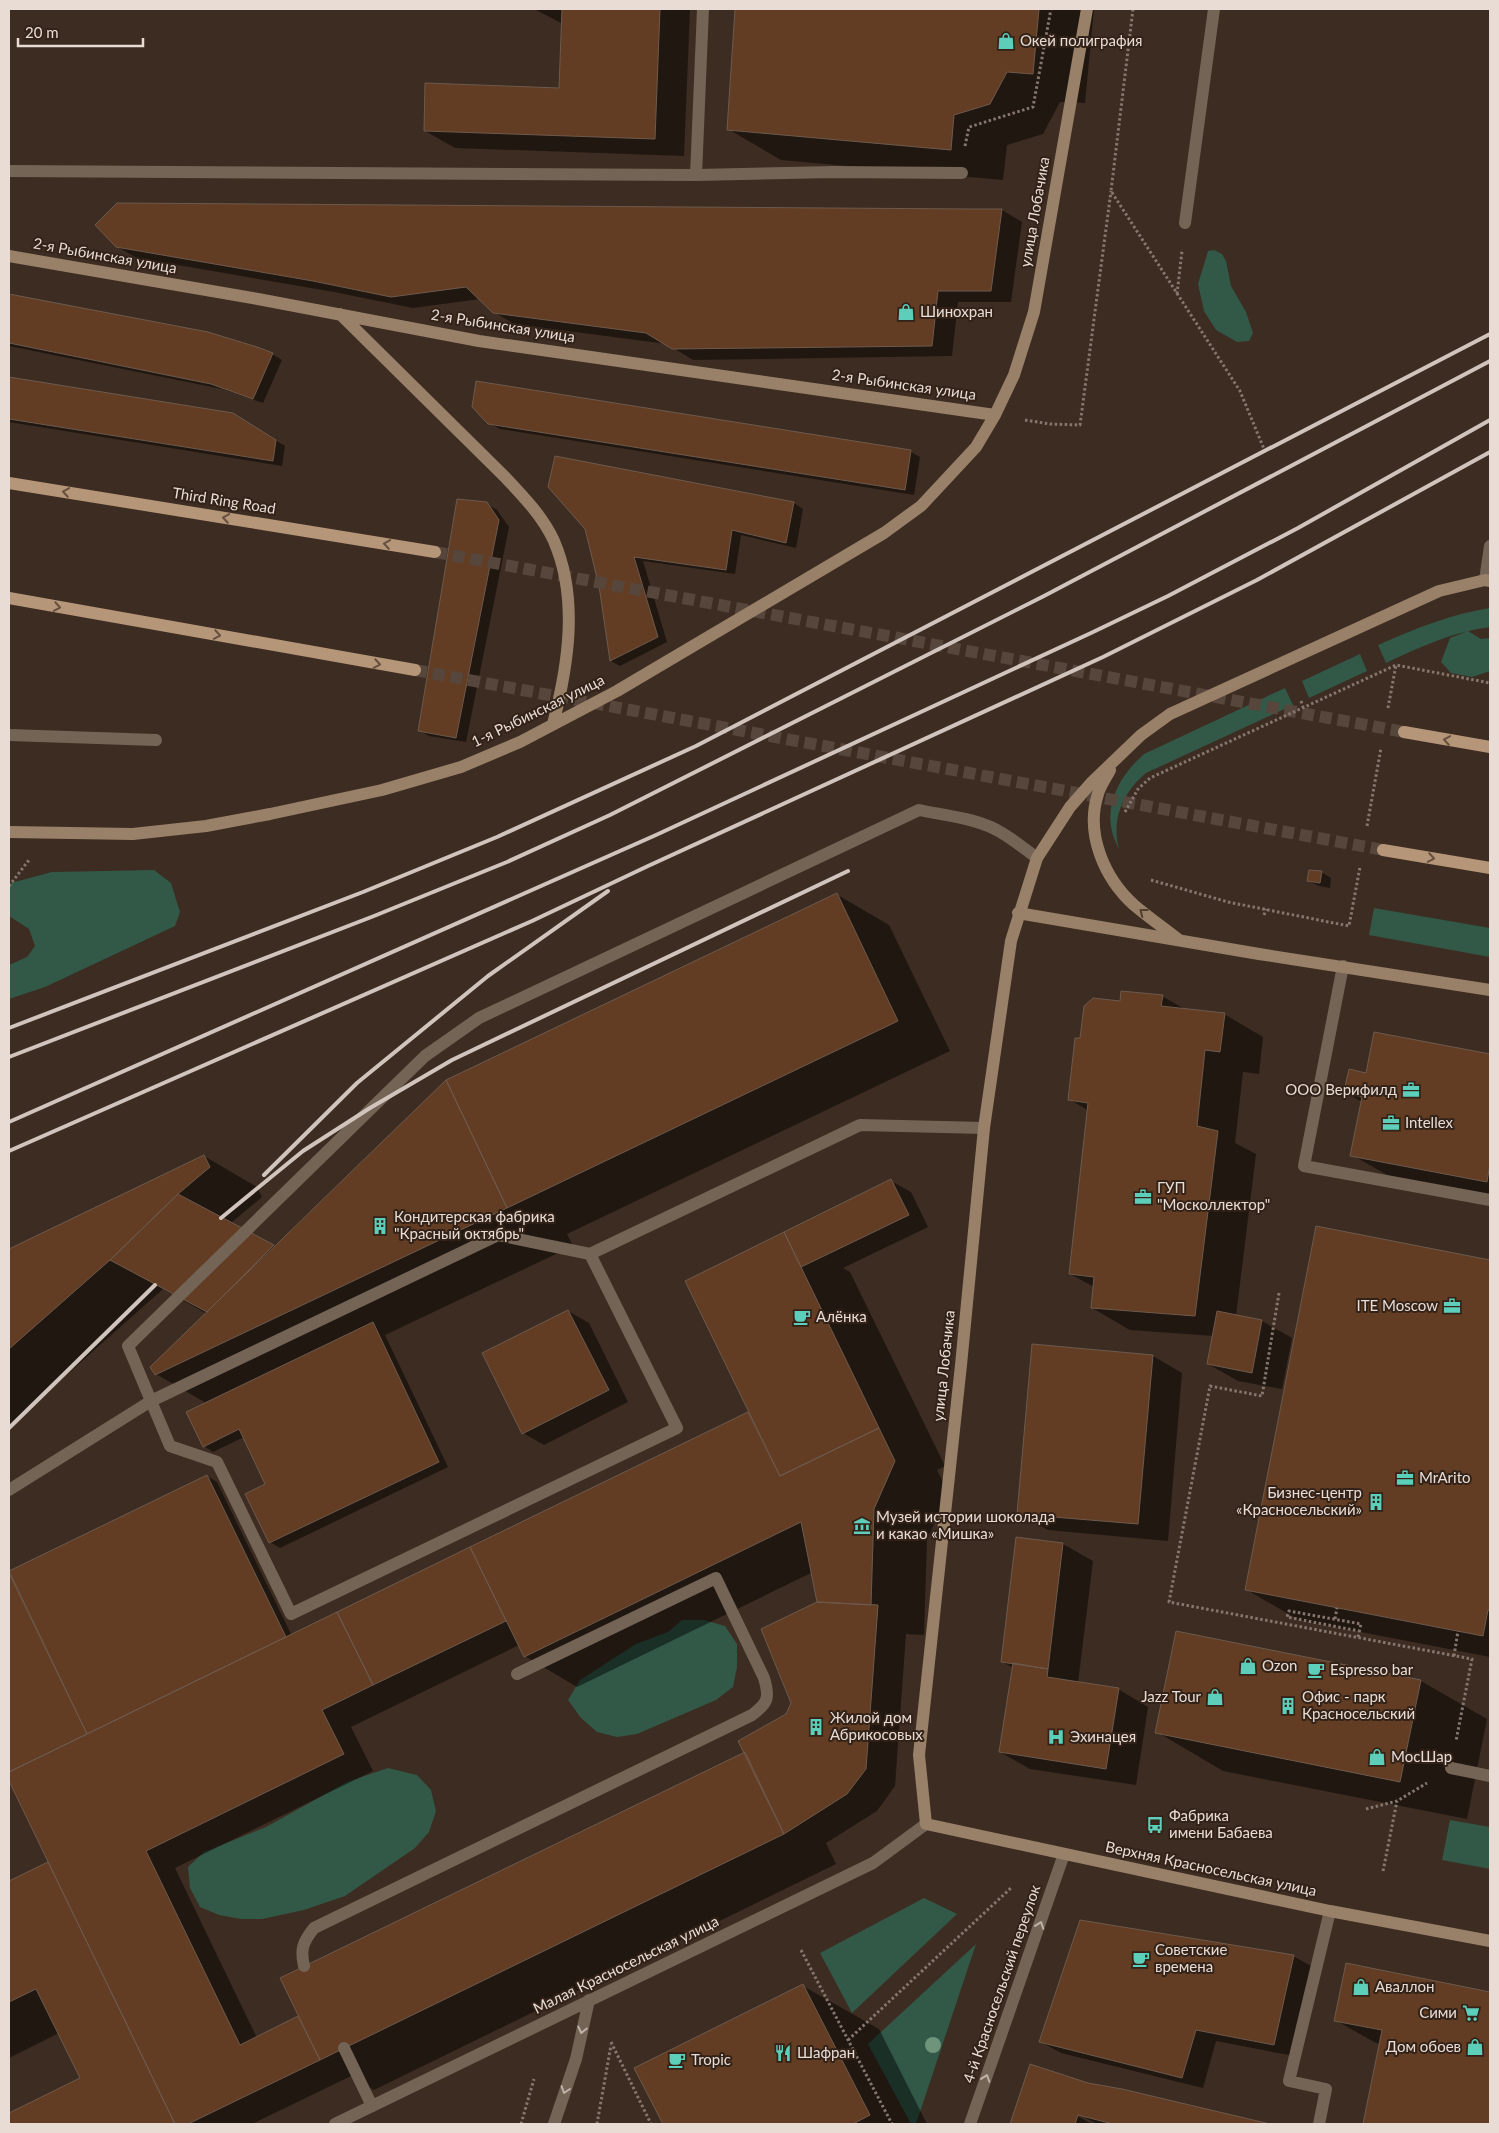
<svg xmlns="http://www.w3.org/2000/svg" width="1499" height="2133" font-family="Lato,sans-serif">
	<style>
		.green { fill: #325847 }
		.shadow { fill: #0007; fill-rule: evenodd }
		.building { fill: #623d23; stroke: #6d5a4d }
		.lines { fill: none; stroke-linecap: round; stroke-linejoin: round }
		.primary-tunnel { stroke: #57463c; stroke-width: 12; stroke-dasharray: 12 6; stroke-linecap: butt }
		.path { stroke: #86776e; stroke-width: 3; stroke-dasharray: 2.5 2.5; stroke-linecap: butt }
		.lane { stroke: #736456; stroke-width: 12 }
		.street { stroke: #736456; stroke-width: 12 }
		.secondary { stroke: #998069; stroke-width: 12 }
		.primary { stroke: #b69679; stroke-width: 12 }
		.rail { stroke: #d0c4bc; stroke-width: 4 }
		.tree { fill: #6e947b }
		.oneway { stroke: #67503e }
		.oneway2 { stroke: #523e30 }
		.oneway3 { stroke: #bfb2a9 }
		.labels { text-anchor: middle; stroke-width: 4; stroke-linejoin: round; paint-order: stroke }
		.poi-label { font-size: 15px; fill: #e8dcd5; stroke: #332217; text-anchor: start }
		.street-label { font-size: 15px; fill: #e8dcd5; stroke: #332217 }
	</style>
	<rect width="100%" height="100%" fill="#3d2c21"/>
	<path class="green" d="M1214,250L1222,254L1226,261L1231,286L1246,312L1253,333L1249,341L1237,342L1216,330L1204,311L1198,284L1208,251Z
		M1490,608V627C1452,632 1420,647 1386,663L1378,645C1415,629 1450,614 1490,608Z
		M1468,631L1481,639L1490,638V671L1472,677L1451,673L1441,662L1450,638Z
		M1360,654L1367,671L1309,698L1302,681Z
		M1285,688L1293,705L1146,773C1123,792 1111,820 1119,849C1099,813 1116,779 1144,754Z
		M154,870L171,883L180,912L175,926L45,987L9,999V965L27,957L35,946L29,929L9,916V887L11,883L52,872Z
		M1374,908L1490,928V957L1369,935Z
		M682,1620H704L725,1626L737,1644V1667L733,1687L716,1700L637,1734L617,1737L597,1732L581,1718L568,1700L580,1680L636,1644L668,1632Z
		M388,1768L417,1775L431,1790L436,1811L429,1832L415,1848L345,1896L304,1910L262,1919H241L219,1915L200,1907L190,1888L188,1867L204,1852L266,1827L347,1782Z
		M1450,1820L1490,1827V1869L1442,1860Z
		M924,1898L957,1914L852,2013L820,1953Z
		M976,1944L916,2124H911L868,2044Z"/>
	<path class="shadow" d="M534,9H690L684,156L455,148L425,131L560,90L563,24Z
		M736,9H1094L1085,103L1060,102L1043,134L1007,145L1003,180L781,160L728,129Z
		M117,205L1002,210L1022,222L1011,302H958L952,356L693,360L667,344L514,324L494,312L480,299L413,308L334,292L137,258L116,246Z
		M9,295L208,333L272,354L282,360L263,403L222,389L9,346Z
		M9,378L232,414L285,446L282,466L9,422Z
		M489,423L911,452L920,457L914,495L500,429Z
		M794,503L803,509L796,548L741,535L735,574L643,561L667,642L620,666L611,661L600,586L586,528Z
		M487,504L497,510L509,527L466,742L429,736L419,730Z
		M1321,872L1331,878L1330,888L1319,886L1309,881Z
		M836,894L889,925L950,1051L567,1234L573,1246L385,1335L448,1467L280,1548L270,1542L267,1485L244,1437L213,1452L204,1446L206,1403L156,1374L207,1314L163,1289L9,1426V1250L204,1156L257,1187L262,1197L231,1223L274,1246L446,1081Z
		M1162,996L1186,1010L1224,1014L1263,1037L1259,1074L1243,1072L1235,1143L1256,1154L1236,1316L1262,1321L1292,1338L1282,1389L1238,1381L1208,1364L1214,1336L1130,1330L1092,1308L1094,1287L1070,1274L1089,1111L1069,1099L1081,1039L1121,1003Z
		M1375,1033L1490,1056V1202L1405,1185L1352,1155L1362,1102L1346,1093L1367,1074Z
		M891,1181L911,1192L928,1227L843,1268L850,1272L945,1466L937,1470L948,1492L927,1540L924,1635L906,1634L895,1786L877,1811L826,1843L836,1864L374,2090L351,2076L252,2124H9V2115L81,2079L59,2033L9,2058V1882L50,1862L10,1781L9,1782V1573L207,1476L217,1482L292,1636L748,1413L751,1415L686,1281ZM813,1572L819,1603L793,1703L787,1715L746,1753L302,2020L298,2018L257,2038L175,1868L373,1771L351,1727L519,1645L525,1656L577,1687Z
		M1317,1228L1490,1261V1657L1299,1620L1247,1590Z
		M568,1311L589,1323L628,1402L544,1445L523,1433Z
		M1153,1356L1182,1373L1168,1541L1048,1530L1019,1513Z
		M1017,1538L1063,1544L1093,1561L1078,1683L1118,1689L1148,1707L1136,1785L1030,1769L1000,1752L1014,1668L1002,1662Z
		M1421,1681L1487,1719L1467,1819L1223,1771L1157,1732Z
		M1293,1956L1313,1967L1294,2056L1216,2041L1203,2088L1061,2053L1041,2042Z
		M1347,1965L1490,1994V2124H1364L1380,2044L1374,2042L1335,2020Z
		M803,1986L879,2029L927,2124H664L636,2068Z
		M1031,2066L1088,2084L1121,2090L1265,2124H1097L1073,2111L1072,2113L1092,2124H1011Z"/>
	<path class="building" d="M551,9H660L655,139L424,131L425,83L559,88L562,9Z
		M735,9H1039L1033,74L1007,72L990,104L954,115L951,150L727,130Z
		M117,203L971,209H1002L991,291H938L932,346L672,349L646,333L493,313L466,287L391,297L313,281L116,247L95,225Z
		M9,294L208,332L257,347L273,353L253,399L211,384L9,343Z
		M9,377L233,413L276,440L273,461L9,419Z
		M476,381L911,450L905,490L488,424L472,407Z
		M555,456L794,502L786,543L732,530L726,570L634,557L658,637L610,661L599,586L585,529L548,487Z
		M457,499L487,502L499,520L456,738L418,731Z
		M1309,870L1322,871L1320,883L1307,881Z
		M837,893L898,1021L507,1208L446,1080Z
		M1121,991L1163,995L1161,1006L1225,1013L1220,1052L1205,1050L1197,1126L1218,1131L1195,1316L1091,1308L1094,1277L1069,1274L1088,1103L1068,1100L1075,1038H1080L1084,1006L1093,998L1120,1001Z
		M1374,1032L1490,1054V1164L1487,1182L1350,1156L1362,1097L1344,1093L1346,1082L1349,1069L1366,1073Z
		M446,1080L507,1208L155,1375L150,1367Z
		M204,1155L210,1167L178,1194L110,1260L9,1349V1249Z
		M891,1179L909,1215L801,1267L784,1232Z
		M178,1194L274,1245L207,1312L110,1260Z
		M1316,1226L1490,1260V1611L1488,1610L1483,1636L1245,1590Z
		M784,1232L879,1428L780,1476L685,1281Z
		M568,1310L609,1390L522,1434L482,1353Z
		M1217,1311L1262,1320L1252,1373L1207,1364Z
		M373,1322L439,1462L269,1543L245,1494L265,1484L239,1429L203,1447L186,1412Z
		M1032,1344L1153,1355L1138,1524L1017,1514Z
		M748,1412L780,1476L879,1428L895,1461L874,1509L871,1605L817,1602L801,1522L524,1657L470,1547Z
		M207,1475L286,1637L87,1734L9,1571Z
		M1016,1537L1063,1543L1048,1669L1001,1662Z
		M470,1547L506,1621L373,1685L337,1612Z
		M9,1573L87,1734L9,1772Z
		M817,1602L878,1605L866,1769L847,1794L784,1834L738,1741L786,1714L791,1703L761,1629Z
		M337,1612L373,1685L322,1710L344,1754L146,1851L240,2045L298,2016L320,2060L188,2124H175L9,1781V1772Z
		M1176,1631L1421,1680L1400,1782L1155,1733Z
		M1013,1663L1048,1669L1047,1677L1119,1688L1106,1769L999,1752Z
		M745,1752L784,1834L320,2060L280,1978Z
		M48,1862L175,2124H9V2113L80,2078L36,1989L9,2002V1881Z
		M1080,1920L1294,1955L1274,2045L1196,2030L1182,2078L1039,2042Z
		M1346,1963L1490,1992V2124H1363L1382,2030L1334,2021Z
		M803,1984L870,2115L853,2124H663L634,2068Z
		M1030,2064L1088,2083L1122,2089L1270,2124H1113L1078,2115L1075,2124H1010Z"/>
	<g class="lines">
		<path class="primary-tunnel" d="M435,552L1404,732
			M415,670L1383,850"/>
		<path class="path" d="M1133,9L1111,191L1240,391L1264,449
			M965,146L969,127L1033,107L1051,9
			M1177,294L1182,251
			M1025,420L1050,424L1080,425L1111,191
			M1301,701L1303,707
			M1388,708L1396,665
			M1125,812L1138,789L1150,778L1396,665L1490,683
			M1367,826L1381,748
			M1151,880L1228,902L1349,926L1360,867
			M9,886L29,860
			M1264,915L1266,909
			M1279,1293L1262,1396L1210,1386L1169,1602L1472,1659L1456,1741
			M1335,1619L1337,1608
			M1358,1637L1361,1624L1289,1611L1287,1617L1359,1631
			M1454,1656L1458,1631
			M1366,1809L1397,1801L1427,1783
			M1383,1871L1397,1801
			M801,1950L892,2124
			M848,2040L1012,1887
			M611,2042L651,2124
			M521,2124L534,2079
			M597,2124L611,2045"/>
		<path class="lane" d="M696,175L703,9
			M1185,223L1214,9
			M1485,580L1490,546
			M9,735L156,740
			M1343,966L1304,1166L1490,1200
			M590,1254L677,1428L291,1614L217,1462L170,1446L151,1401L498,1235L590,1254L860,1125L984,1128
			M9,1490L151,1401L128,1346L425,1056L479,1018L919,810C947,816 978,818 1002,833C1014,840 1026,850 1037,858
			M1451,1768L1490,1776
			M304,1966C300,1949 303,1942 314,1928L752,1715C768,1703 770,1698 764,1678L716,1578L517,1674
			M344,2048L372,2106
			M1319,2124L1326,2089L1289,2081L1330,1911"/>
		<path class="street" d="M9,171L696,175L834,172L962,173
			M335,2124L873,1863L926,1824
			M554,2124L576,2059L589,2000
			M970,2124L1064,1854"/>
		<path class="secondary" d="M9,256L258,299L479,341L995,415
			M340,314L506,478C524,497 543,517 554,541C579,599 568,666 553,724
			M1490,581L1485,580L1439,591L1170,714L1141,735L1092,782L1070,807L1037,858L1011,941L984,1128L961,1365L919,1755L926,1824L1330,1911L1490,1941
			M1110,770C1106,778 1100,786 1098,794C1085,833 1104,878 1134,905C1148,917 1164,928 1179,940
			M9,832L133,834L206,826L270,814L382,790L461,767L520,742L617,691L884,533L921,506L976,447L995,415L1014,375L1034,312L1087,9
			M1018,913L1259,954L1490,990"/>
		<path class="primary" d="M9,483L435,552
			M9,598L415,670
			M1404,732L1490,747
			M1383,850L1490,868"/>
		<path class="rail" d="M9,1028L363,892L497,837L696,746L1490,334
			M9,1057L374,916L507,862L610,815L1044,596L1490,361
			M9,1122L656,835L1091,633L1168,596L1298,528L1490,420
			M9,1151L532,921L648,866L1103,657L1257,580L1490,452
			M264,1175L357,1083L488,976L608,891
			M221,1218L303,1151L370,1108L452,1060L848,871
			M9,1428L155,1285"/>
	</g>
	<circle class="tree" cx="933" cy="2045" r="8"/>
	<defs><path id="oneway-chevron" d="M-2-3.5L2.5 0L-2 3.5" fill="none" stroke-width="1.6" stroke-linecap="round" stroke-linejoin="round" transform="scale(1.25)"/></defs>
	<g class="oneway">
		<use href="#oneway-chevron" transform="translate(66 492) rotate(-171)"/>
		<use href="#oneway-chevron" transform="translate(226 518) rotate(-171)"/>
		<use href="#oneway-chevron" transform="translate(387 544) rotate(-171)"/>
		<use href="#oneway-chevron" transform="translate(57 607) rotate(10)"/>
		<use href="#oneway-chevron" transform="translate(217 635) rotate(10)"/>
		<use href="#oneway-chevron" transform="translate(377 664) rotate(10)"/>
		<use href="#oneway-chevron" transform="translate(1447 740) rotate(-171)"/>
		<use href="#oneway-chevron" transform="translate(1431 858) rotate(10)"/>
	</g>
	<use class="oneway2" href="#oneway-chevron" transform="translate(1143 912) rotate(-142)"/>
	<g class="oneway3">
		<use href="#oneway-chevron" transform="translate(1040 1925) rotate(-71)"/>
		<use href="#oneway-chevron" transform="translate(582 2030) rotate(103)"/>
		<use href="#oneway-chevron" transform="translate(986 2078) rotate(-71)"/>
		<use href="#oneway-chevron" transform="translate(565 2090) rotate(108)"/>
	</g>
	<defs>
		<g id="shop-bare" transform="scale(1.35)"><path d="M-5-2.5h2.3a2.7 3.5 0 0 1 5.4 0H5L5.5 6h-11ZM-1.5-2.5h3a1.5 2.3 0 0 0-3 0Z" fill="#5dceb9" stroke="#332217" stroke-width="2.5" paint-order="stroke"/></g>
		<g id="office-bare" transform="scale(1.35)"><path d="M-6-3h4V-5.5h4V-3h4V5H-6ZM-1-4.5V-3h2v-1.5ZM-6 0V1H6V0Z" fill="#5dceb9" stroke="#332217" stroke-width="2.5" paint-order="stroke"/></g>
		<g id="building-bare" transform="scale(1.35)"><path d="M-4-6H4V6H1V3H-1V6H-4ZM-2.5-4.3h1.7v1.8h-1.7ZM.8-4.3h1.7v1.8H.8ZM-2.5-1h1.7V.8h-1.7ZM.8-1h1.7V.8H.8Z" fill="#5dceb9" stroke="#332217" stroke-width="2.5" paint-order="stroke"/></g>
		<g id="cafe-bare" transform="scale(1.35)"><path d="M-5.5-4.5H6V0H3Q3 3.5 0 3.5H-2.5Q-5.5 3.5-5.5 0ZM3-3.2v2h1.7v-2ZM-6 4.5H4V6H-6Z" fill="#5dceb9" stroke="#332217" stroke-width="2.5" paint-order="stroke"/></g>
		<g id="museum-bare" transform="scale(1.35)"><path d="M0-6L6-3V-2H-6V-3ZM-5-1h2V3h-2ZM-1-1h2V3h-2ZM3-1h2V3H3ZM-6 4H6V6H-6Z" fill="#5dceb9" stroke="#332217" stroke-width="2.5" paint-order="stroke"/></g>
		<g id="hospital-bare" transform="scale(1.35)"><path d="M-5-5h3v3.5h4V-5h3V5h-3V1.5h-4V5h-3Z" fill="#5dceb9" stroke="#332217" stroke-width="2.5" paint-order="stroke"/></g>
		<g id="bus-bare" transform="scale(1.35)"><path d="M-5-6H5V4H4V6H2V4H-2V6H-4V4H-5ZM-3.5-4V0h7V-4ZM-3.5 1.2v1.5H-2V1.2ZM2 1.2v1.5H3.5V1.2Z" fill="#5dceb9" stroke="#332217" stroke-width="2.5" paint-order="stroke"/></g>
		<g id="supermarket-bare" transform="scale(1.35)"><path d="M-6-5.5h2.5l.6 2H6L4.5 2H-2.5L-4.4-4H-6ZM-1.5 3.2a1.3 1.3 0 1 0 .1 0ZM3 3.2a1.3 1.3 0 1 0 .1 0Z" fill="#5dceb9" stroke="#332217" stroke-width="2.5" paint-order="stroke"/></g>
		<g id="restaurant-bare" transform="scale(1.35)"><path d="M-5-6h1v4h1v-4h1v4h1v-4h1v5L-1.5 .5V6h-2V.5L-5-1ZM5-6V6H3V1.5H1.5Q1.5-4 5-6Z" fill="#5dceb9" stroke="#332217" stroke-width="2.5" paint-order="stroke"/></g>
	</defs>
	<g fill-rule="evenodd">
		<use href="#shop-bare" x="1006" y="41"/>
		<use href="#shop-bare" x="906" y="312"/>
		<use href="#office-bare" x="1411" y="1090"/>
		<use href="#office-bare" x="1391" y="1123"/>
		<use href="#office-bare" x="1143" y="1197"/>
		<use href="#building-bare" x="380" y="1226"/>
		<use href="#office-bare" x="1452" y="1306"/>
		<use href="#cafe-bare" x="802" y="1317"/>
		<use href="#office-bare" x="1405" y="1478"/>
		<use href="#building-bare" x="1376" y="1502"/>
		<use href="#museum-bare" x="862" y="1526"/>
		<use href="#shop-bare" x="1248" y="1666"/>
		<use href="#cafe-bare" x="1316" y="1670"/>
		<use href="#shop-bare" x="1215" y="1697"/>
		<use href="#building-bare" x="1288" y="1706"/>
		<use href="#building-bare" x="816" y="1727"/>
		<use href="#hospital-bare" x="1056" y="1737"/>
		<use href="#shop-bare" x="1377" y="1757"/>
		<use href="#bus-bare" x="1155" y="1825"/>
		<use href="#cafe-bare" x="1141" y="1959"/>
		<use href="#shop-bare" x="1361" y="1987"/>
		<use href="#supermarket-bare" x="1471" y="2013"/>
		<use href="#shop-bare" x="1475" y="2047"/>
		<use href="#restaurant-bare" x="783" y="2053"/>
		<use href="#cafe-bare" x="677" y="2060"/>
	</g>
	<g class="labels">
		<g class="poi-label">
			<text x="1020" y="46">Окей полиграфия</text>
			<text x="920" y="317">Шинохран</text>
			<text x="1397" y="1095" text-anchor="end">ООО Верифилд</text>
			<text x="1405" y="1128">Intellex</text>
			<text x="1157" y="1193">ГУП<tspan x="1157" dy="17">"Москоллектор"</tspan></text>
			<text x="394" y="1222">Кондитерская фабрика<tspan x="394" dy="17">"Красный октябрь"</tspan></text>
			<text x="1438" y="1311" text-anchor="end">ITE Moscow</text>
			<text x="816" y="1322">Алёнка</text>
			<text x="1419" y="1483">MrArito</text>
			<text x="1362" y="1498" text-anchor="end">Бизнес-центр<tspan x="1362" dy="17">«Красносельский»</tspan></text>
			<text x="876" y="1522">Музей истории шоколада<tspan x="876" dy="17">и какао «Мишка»</tspan></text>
			<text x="1262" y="1671">Ozon</text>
			<text x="1330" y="1675">Espresso bar</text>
			<text x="1201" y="1702" text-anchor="end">Jazz Tour</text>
			<text x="1302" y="1702">Офис - парк<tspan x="1302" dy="17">Красносельский</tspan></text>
			<text x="830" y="1723">Жилой дом<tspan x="830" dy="17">Абрикосовых</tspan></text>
			<text x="1070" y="1742">Эхинацея</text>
			<text x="1391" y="1762">МосШар</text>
			<text x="1169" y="1821">Фабрика<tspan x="1169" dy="17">имени Бабаева</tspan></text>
			<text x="1155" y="1955">Советские<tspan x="1155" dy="17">времена</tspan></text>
			<text x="1375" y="1992">Аваллон</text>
			<text x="1457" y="2018" text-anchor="end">Сими</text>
			<text x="1461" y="2052" text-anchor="end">Дом обоев</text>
			<text x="797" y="2058">Шафран</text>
			<text x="691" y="2065">Tropic</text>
		</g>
		<g class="street-label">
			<text transform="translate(1035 212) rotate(-80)" y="5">улица Лобачика</text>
			<text transform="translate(105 256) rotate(10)" y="5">2-я Рыбинская улица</text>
			<text transform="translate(503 326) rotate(9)" y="5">2-я Рыбинская улица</text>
			<text transform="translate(904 385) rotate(8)" y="5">2-я Рыбинская улица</text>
			<text transform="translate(224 501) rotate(9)" y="5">Third Ring Road</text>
			<text transform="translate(538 711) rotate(-26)" y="5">1-я Рыбинская улица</text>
			<text transform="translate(944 1366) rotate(-84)" y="5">улица Лобачика</text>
			<text transform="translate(1211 1869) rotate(12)" y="5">Верхняя Красносельская улица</text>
			<text transform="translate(626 1965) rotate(-26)" y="5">Малая Красносельская улица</text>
			<text transform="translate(1002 1984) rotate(-71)" y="5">4-й Красносельский переулок</text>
		</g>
	</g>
	<rect width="1499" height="2133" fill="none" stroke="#e8dcd5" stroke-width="20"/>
	<path d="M18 38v8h125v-8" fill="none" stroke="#e8dcd5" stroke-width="2.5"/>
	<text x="25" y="38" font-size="15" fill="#e8dcd5" stroke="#332217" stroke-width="4" paint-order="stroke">20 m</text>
</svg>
